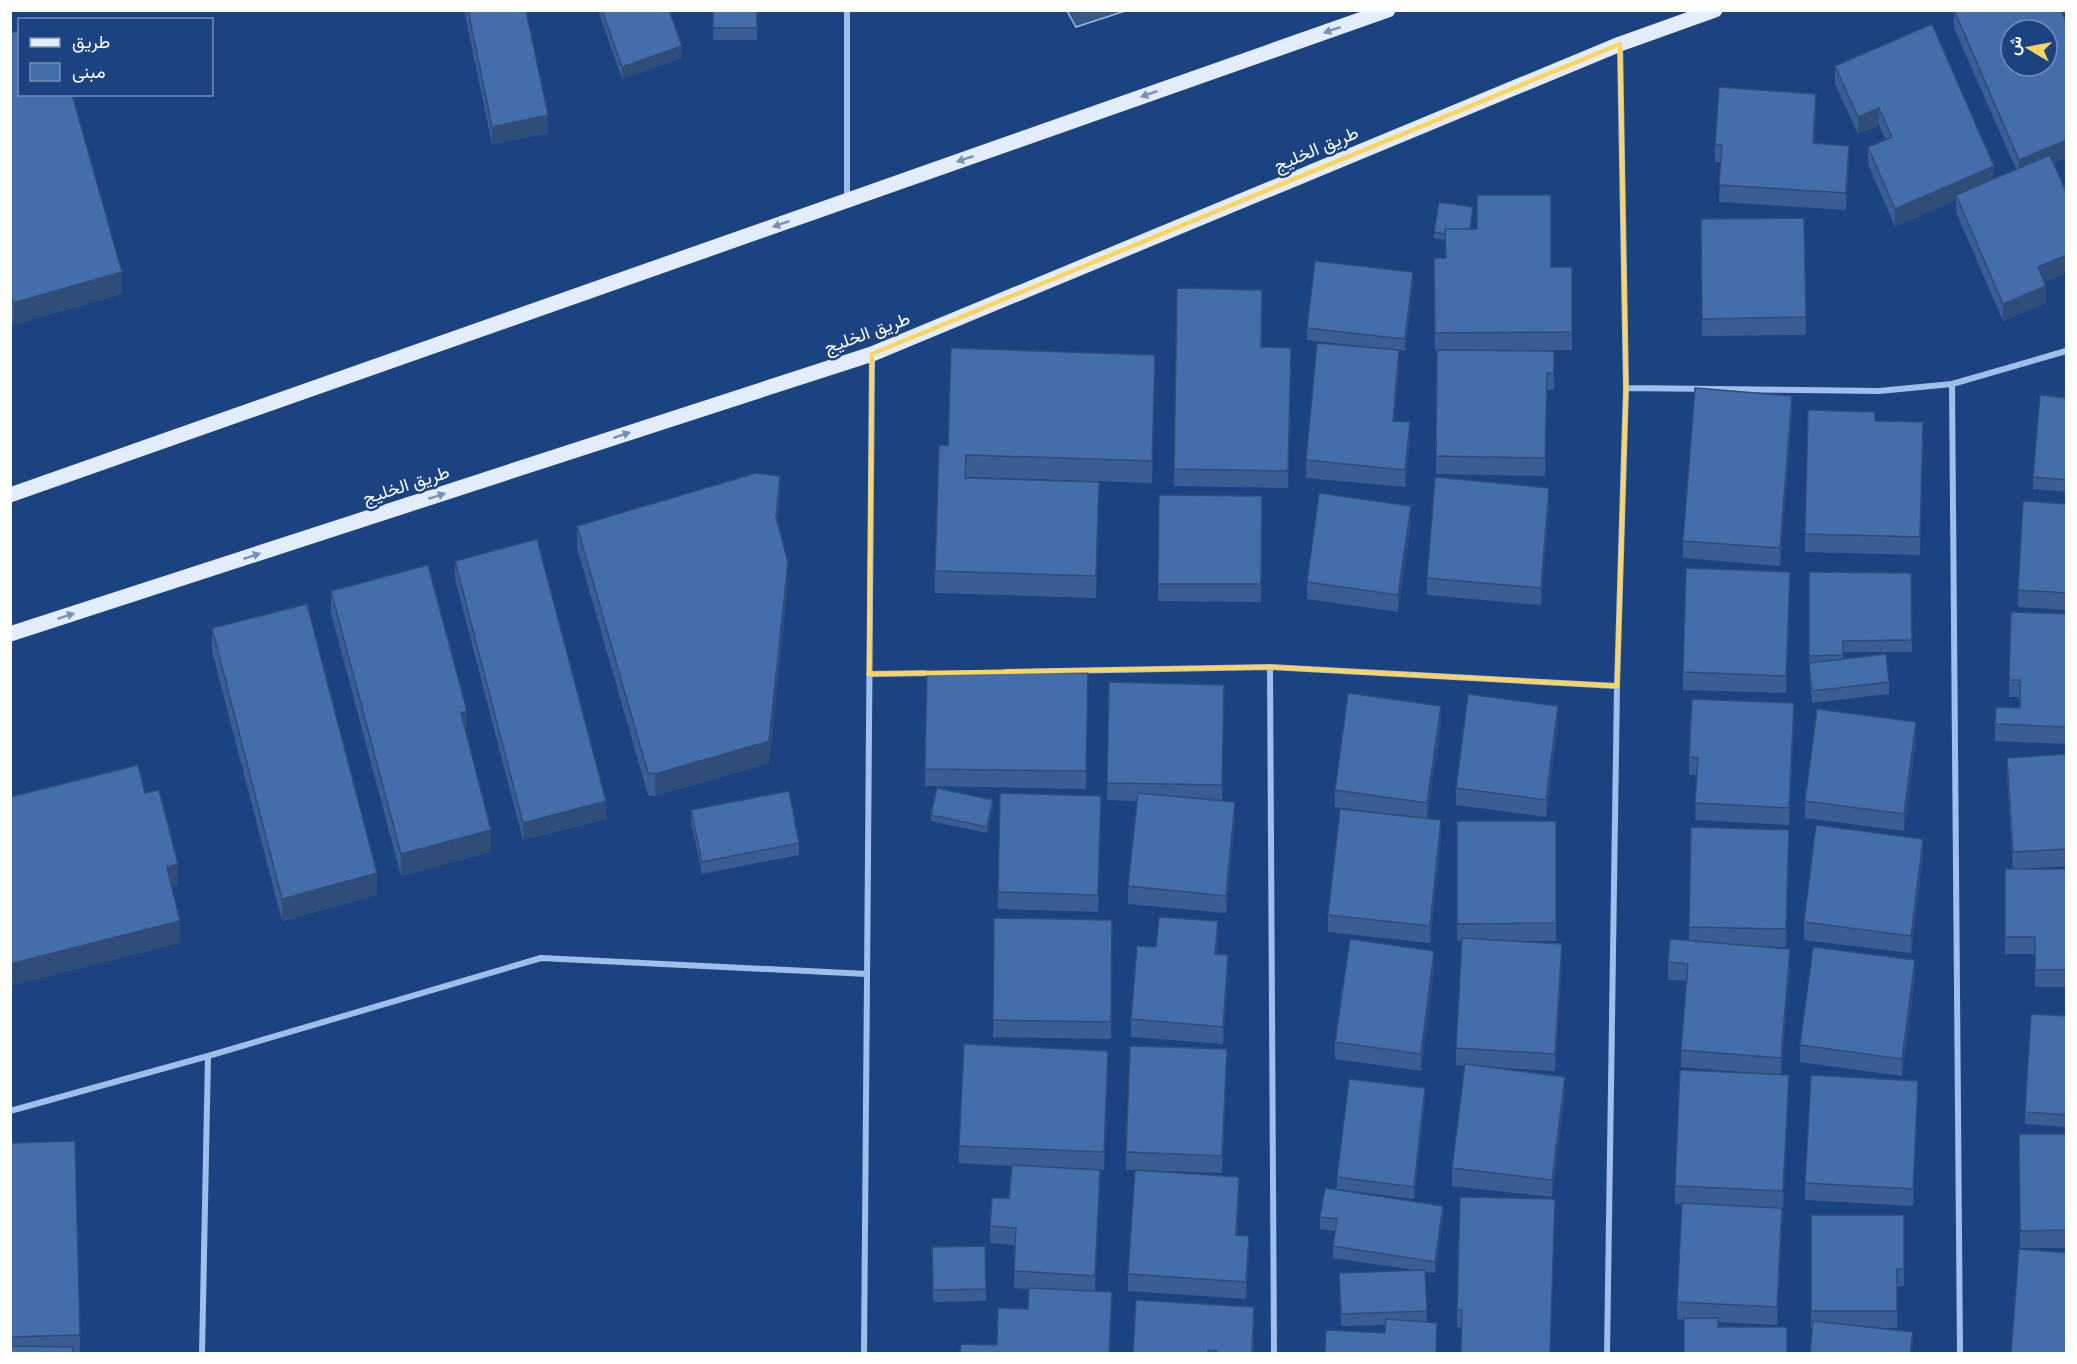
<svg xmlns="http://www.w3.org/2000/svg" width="2077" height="1364" font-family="Roboto,Vazirmatn,sans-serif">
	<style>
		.water { fill: #3a5886; stroke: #93b8ec; stroke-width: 1.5 }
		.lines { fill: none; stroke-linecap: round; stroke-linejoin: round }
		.minor { stroke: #a0beea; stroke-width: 6 }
		.primary { stroke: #e4edfe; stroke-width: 15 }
		.wall { fill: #3a5e93 }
		.shaded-wall { fill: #304c78 }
		.building { fill: #446dab; stroke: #304c78; stroke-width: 1.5; fill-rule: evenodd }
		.oneway { fill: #7590ba }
		.marked { fill: none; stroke: #fbd55d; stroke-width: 4.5; stroke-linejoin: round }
		.labels { text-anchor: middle; stroke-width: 5; stroke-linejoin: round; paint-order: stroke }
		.street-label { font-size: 18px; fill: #fff; stroke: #1b4382 }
	</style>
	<rect width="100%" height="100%" fill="#1b4382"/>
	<path class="water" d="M1067,11H1125L1076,27Z"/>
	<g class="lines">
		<path class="minor" d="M847,200V10
			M1952,384L1960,1354
			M1626,388L1879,391L1952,384L2066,351
			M1270,667L1274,1354
			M1006,672L1270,667L1617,686
			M869,674L933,673
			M10,1111L208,1056L541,958L867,974
			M202,1354L208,1056
			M864,1354L872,355
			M1607,1354L1617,686L1626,388L1620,44"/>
		<path class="primary" d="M10,495L1388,10
			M10,634L872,354L1620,44L1715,10"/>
	</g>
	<path class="wall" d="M464,10H526L548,133L492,144Z
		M598,10H669L682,58L622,79Z
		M713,10H757V40H713Z
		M1954,10L2067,24V157L2054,163L2044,282L2046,303L2003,321L1956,212V200L1895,227L1868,164V147L1886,140L1879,125L1858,134L1835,84V66L1994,179L2016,169L1954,28Z
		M10,33L122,294L13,325L10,315Z
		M1816,112L1814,143L1849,163L1846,210L1719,202L1721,162H1715V144Z
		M1473,213L1470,229L1551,267H1572V350H1451L1554,351V390H1547L1545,476L1436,474L1437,350H1435L1434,258H1445V240L1434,238V232Z
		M1804,218L1806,335L1702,336L1701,219Z
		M1413,284L1405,351L1399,350V367L1394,421L1410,440L1405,487L1306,478V460L1387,349L1307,340V328Z
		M1177,288L1261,347L1291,365L1288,488L1174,486Z
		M1155,377L1152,483L966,477L1099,504L1096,598L935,593V571L948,446Z
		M2067,398V492L2033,489V477Z
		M1792,413L1780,566L1683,558V541Z
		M1875,421L1923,439L1920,555L1805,552V534Z
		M1159,495L1262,496L1261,602L1158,601Z
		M780,498L777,523L788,584L769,763L655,796L648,795L577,548V526Z
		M2067,504V610L2018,607V590Z
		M1549,506L1541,605L1427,595V578Z
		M1411,523L1398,612L1307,599V582Z
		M455,561L606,819L523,840L455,579Z
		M1809,572L1911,573L1912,652H1843V659L1889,682V694L1812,703L1809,675Z
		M1790,589L1786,693L1683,690V672Z
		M331,591L467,733L466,734L491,852L401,876L331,613Z
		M2067,614V744L1995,741V724L2020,708V697H2009V680Z
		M212,628L377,895L282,921L212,651Z
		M927,670L1088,673L1086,789L925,786Z
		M1109,682L1224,685L1222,801L1235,819L1226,913L1128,904V886L1137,801L1107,800Z
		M1794,721L1789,825L1695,820L1697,775H1689V757Z
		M1441,723L1427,818L1441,837L1430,943L1328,932V915L1382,813L1335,807V790Z
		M1558,723L1546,817L1456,805V788Z
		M1916,740L1904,831L1805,818V801Z
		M2067,754V866L2020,869H2067V987H2035V954H2005V869H2013L2007,776V758Z
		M993,806L987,833L931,821V815Z
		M691,810L799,843V855L702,874L691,822Z
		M1101,813L1098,912L998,909V892Z
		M1457,821H1556V941H1507L1562,962L1555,1071L1488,1067L1565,1094L1552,1197L1452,1186V1168L1465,1066L1456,1065V1048L1462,941H1457Z
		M1789,847L1786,947L1755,946L1790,966L1781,1074L1789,1092L1777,1325L1718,1322V1327L1787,1353L1684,1320L1677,1319V1302L1682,1204H1675V1186L1754,1073L1681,1067V1050L1686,981L1668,980V962L1689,940V927Z
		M1923,856L1911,953L1804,940V922Z
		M994,918L1112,920L1111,1039L993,1037Z
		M1218,939L1217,954L1228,972L1223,1044L1131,1037V1019L1156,947Z
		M1434,969L1421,1071L1335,1059V1042Z
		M1915,977L1902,1076L1800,1062V1045Z
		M2067,1016V1127L2025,1124V1112Z
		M1227,1066L1222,1173L1138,1170L1239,1194L1237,1235L1249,1253L1246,1299L1128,1291V1274L1135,1170H1126V1152Z
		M1108,1068L1104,1170L1079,1168L1100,1187L1095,1291L1112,1309L1110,1353H960L997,1345L1028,1309L1029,1289L1014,1288L1015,1245L990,1243V1226L1009,1198L1012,1166L959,1163V1146Z
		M1918,1098L1913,1206L1805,1200V1183Z
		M1425,1100L1414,1199L1337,1189V1177Z
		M2019,1134H2067V1248H2020Z
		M10,1143L80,1335V1352L10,1353Z
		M1811,1215H1904V1286H1897V1328H1877L1913,1349L1811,1328Z
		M1320,1217L1443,1218L1435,1273L1425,1272L1427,1322L1437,1340L1436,1353H1325L1385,1333V1325L1341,1326L1339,1273L1415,1270L1333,1258V1246L1335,1231L1320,1229Z
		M1555,1217L1462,1328L1457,1327V1310Z
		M985,1246L986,1301L933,1302L932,1247Z
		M1254,1324L1253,1353H1133Z"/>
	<path class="shaded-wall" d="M682,46V58L622,79V67Z
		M1816,94V112L1813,160V143Z
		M1879,108V125L1858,134V117Z
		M548,115V133L492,144V127Z
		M2067,140V157L2019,178V160Z
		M1849,146V163L1846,210V193Z
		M1994,166V183L1956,195V200L1895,227V209Z
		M2067,255V273L2038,285V267Z
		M122,272V294L13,325V303Z
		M1413,272V284L1405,351V339Z
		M2046,286V303L2003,321V304Z
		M1399,350V367L1393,438V421Z
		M1155,355V377L1152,483V461Z
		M1792,396V413L1780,566V548Z
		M1410,422V440L1405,487V470Z
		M780,476V498L776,539V517Z
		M1099,482V504L1096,598V576Z
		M1549,488V506L1541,605V588Z
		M1411,506V523L1398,612V595Z
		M788,562V584L769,763L655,796V774Z
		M1790,572V589L1786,693V676Z
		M1794,703V721L1789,825V808Z
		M1441,706V723L1427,820V803Z
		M1558,706V723L1546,817V800Z
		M467,711V733L461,735V713Z
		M1916,722V740L1904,831V814Z
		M993,800V806L987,833V827Z
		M606,801V819L523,840V823Z
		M1235,802V819L1226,913V896Z
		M1441,820V837L1430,943V926Z
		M491,830V852L401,876V854Z
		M1789,830V847L1786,947V929Z
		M1923,839V856L1911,953V936Z
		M178,864V887L167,889V867Z
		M377,873V895L282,921V899Z
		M180,921V943L10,986V964Z
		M1218,921V939L1215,971V954Z
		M1562,944V962L1555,1071V1054Z
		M1790,949V966L1781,1075V1058Z
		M1434,951V969L1421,1071V1054Z
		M1228,955V972L1223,1044V1027Z
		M1915,960V977L1902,1076V1059Z
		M1227,1049V1066L1222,1173V1156Z
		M1108,1051V1068L1104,1170V1152Z
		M1789,1075V1092L1783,1209V1191Z
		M1565,1077V1094L1552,1197V1180Z
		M1918,1081V1098L1913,1206V1189Z
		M1425,1088V1100L1414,1199V1187Z
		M1100,1170V1187L1095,1293V1276Z
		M1239,1177V1194L1236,1252V1235Z
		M1555,1199V1217L1550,1353Z
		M1443,1206V1218L1435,1273V1262Z
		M1782,1208V1226L1777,1325V1307Z
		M1249,1236V1253L1246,1299V1282Z
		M1112,1292L1110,1353H1109Z
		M1254,1307V1324L1253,1353H1252Z
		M1913,1332V1349L1912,1353H1910Z"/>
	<path class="building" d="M468,10H526L548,115L492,127Z
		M602,10H669L682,46L622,67Z
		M713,10H757V28H713Z
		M1954,10H2061L2067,24V140L2019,160ZM2011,30H2047V66H2011Z
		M1932,24L1994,166L1895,209L1868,147L1892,137L1879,108L1858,117L1835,66Z
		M20,30V94H72L122,272L13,303L10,293V33Z
		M1719,87L1816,94L1813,143L1849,146L1846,193L1719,185L1722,145L1715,144Z
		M2050,155L2067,194V255L2038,267L2046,286L2003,304L1956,195Z
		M1477,195H1551V267H1572V332L1435,333L1434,258H1446L1445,229H1477Z
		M1439,202L1473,207L1470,229H1445V234L1434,232Z
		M1804,218L1806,317L1702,319L1701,219Z
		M1315,261L1413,272L1405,339L1307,328Z
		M1177,288L1262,290L1261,347L1291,348L1288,471L1174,469Z
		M1317,343L1399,350L1393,421L1410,422L1405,470L1306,460Z
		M951,348L1155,355L1152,461L966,455L965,478L1099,482L1096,576L935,571L939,445L948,446Z
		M1437,350L1554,351V373H1547L1545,458L1436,456Z
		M1695,388L1792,396L1780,548L1683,541Z
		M2040,395L2067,398V480L2033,477Z
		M1808,410L1875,412V421L1923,422L1920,537L1805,534Z
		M756,473L780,476L776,517L788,562L769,741L655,774L648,773L577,526Z
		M1435,477L1549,488L1541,588L1427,578Z
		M1319,493L1411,506L1398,595L1307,582Z
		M1159,495L1262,496L1261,584H1158Z
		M2023,501L2067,504V593L2018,590Z
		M537,539L606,801L523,823L455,561Z
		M428,565L467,711L461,713L491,830L401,854L331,591Z
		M1686,568L1790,572L1786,676L1683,672Z
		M1809,572L1911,573L1912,640L1843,641V655L1809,656Z
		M307,604L377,873L282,899L212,628Z
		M2011,612L2067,614V727L1995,724L1996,707L2020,708V680H2009Z
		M1886,654L1889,682L1812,691L1809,663Z
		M927,670L1088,673L1086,771L925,769Z
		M1109,682L1224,685L1222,785L1107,783Z
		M1348,693L1441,706L1427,803L1335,790Z
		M1468,694L1558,706L1546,800L1456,788Z
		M1692,699L1794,703L1789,808L1695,803L1698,758L1689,757Z
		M1817,709L1916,722L1904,814L1805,801Z
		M2067,754V849L2013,852L2007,758Z
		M138,765L145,793L159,790L178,864L167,867L180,921L10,964V797Z
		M937,788L993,800L987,827L931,815Z
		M789,791L799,843L702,862L691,810Z
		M1000,793L1101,796L1098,895L998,892Z
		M1138,793L1235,802L1226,896L1128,886Z
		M1340,809L1441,820L1430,926L1328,915Z
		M1457,821H1556V923L1457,924Z
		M1816,825L1923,839L1911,936L1804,922Z
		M1691,827L1789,830L1786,929L1689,927Z
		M2005,869H2067V970H2035V937H2005Z
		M1159,917L1218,921L1215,954L1228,955L1223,1027L1131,1019L1137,946L1156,947Z
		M994,918L1112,920L1111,1022L993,1020Z
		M1462,938L1562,944L1555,1054L1456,1048Z
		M1350,939L1434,951L1421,1054L1335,1042Z
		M1670,939L1790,949L1781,1058L1681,1050L1688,964L1668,962Z
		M1813,947L1915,960L1902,1059L1800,1045Z
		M2031,1014L2067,1016V1115L2025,1112Z
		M964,1044L1108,1051L1104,1152L959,1146Z
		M1130,1046L1227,1049L1222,1156L1126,1152Z
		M1465,1064L1565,1077L1552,1180L1452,1168Z
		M1680,1070L1789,1075L1783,1191L1675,1186Z
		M1811,1075L1918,1081L1913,1189L1805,1183Z
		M1349,1079L1425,1088L1414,1187L1337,1177Z
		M2019,1134H2067V1230L2020,1231Z
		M75,1141L80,1335L10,1337V1143Z
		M1012,1165L1100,1170L1095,1276L1014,1271L1016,1228L990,1226L992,1198H1009Z
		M1135,1170L1239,1177L1236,1235L1249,1236L1246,1282L1128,1274Z
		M1325,1188L1443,1206L1435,1262L1333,1246L1337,1219L1320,1217Z
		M1460,1197L1555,1199L1550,1353H1461L1462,1310H1457Z
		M1682,1203L1782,1208L1777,1307L1677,1302Z
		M1811,1215H1904V1269H1897V1311H1811Z
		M985,1246L986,1289L933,1290L932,1247Z
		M2019,1249L2067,1253V1353H2011Z
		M1425,1270L1427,1311L1341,1314L1339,1273Z
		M1029,1288L1112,1292L1109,1353H960L961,1344L997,1345L998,1308L1028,1309Z
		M1136,1300L1254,1307L1252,1353H1216L1217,1351L1208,1350V1353H1133Z
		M1684,1318H1718V1327H1787V1353H1684Z
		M1386,1319L1437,1323L1436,1353H1325L1326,1330L1385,1333Z
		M1813,1321L1913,1332L1910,1353H1810Z
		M10,1346L73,1347V1353H10Z"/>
	<defs><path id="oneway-solid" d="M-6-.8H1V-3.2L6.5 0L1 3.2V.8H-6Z" transform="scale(1.5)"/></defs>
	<g class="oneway">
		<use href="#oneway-solid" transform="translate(1332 30) rotate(161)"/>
		<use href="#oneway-solid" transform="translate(1149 94) rotate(161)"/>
		<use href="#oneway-solid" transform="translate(965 159) rotate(161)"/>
		<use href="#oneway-solid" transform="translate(781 224) rotate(161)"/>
		<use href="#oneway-solid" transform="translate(622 435) rotate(-18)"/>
		<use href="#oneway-solid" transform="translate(437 496) rotate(-18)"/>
		<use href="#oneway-solid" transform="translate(252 556) rotate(-18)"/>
		<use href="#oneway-solid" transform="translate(66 616) rotate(-18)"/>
	</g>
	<path class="marked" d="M1620,44L1626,388L1617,686L1270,667L869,674L872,354Z"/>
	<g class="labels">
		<g class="street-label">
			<text transform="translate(1316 149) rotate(-23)" y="6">طريق الخليج</text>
			<text transform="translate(867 333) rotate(-20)" y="6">طريق الخليج</text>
			<text transform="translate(406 485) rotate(-18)" y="6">طريق الخليج</text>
		</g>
	</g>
	<rect width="2077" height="1364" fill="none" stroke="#ffffff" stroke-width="24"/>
	<rect x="18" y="18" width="195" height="78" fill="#1b4382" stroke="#768eb4" stroke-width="1.5"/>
	<rect x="30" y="38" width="30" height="9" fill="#e4edfe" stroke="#768eb4" stroke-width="1.5"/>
	<text x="72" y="48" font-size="18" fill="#ffffff">طريق</text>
	<rect x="30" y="63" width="30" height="18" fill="#446dab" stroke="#768eb4" stroke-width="1.5"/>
	<text x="72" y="78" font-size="18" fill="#ffffff">مبنى</text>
	<g transform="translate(2029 48) rotate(280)"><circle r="28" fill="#1b4382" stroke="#768eb4" stroke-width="1.5"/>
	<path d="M0-4.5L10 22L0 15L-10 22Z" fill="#fbd55d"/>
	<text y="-9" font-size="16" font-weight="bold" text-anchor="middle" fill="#ffffff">ش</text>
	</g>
</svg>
